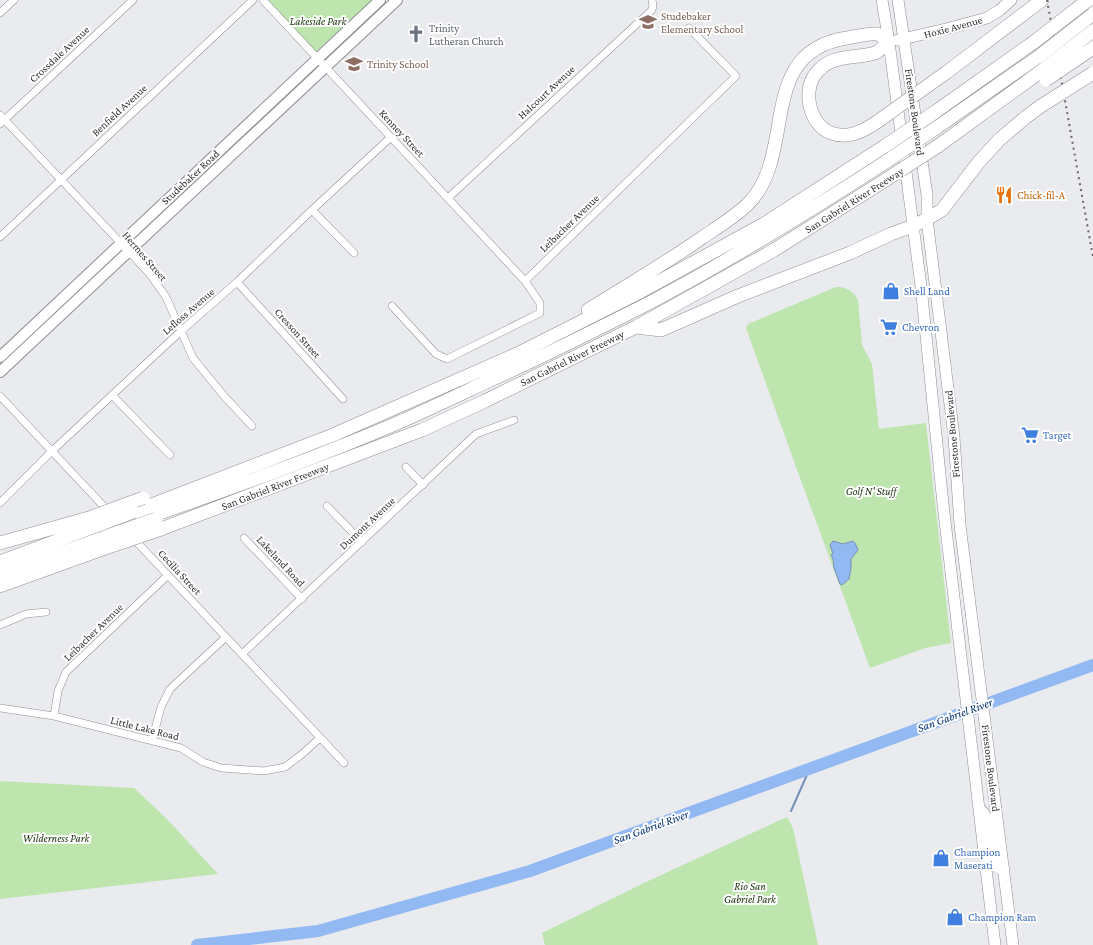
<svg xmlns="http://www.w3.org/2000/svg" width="1093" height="945" font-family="'Crimson Pro',serif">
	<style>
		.green { fill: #bee5ae }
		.water { fill: #93b9f3; stroke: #7690b9 }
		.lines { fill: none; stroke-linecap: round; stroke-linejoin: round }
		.stream { stroke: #7690b9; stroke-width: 2 }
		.river { stroke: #93b9f3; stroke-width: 12 }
		.street-casing { stroke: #8e8f94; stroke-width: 8 }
		.secondary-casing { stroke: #8e8f94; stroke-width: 12 }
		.primary-casing { stroke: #8e8f94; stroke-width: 12 }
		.highway-casing { stroke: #8e8f94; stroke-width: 14 }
		.street { stroke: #fff; stroke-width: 7 }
		.secondary { stroke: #fff; stroke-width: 10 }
		.primary { stroke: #fff; stroke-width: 11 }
		.highway { stroke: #fff; stroke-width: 13 }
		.rail { stroke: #68686b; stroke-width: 2; stroke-dasharray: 2 4; stroke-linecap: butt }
		.highway-bridge-casing { stroke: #8e8f94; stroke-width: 14; stroke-linecap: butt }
		.highway-bridge { stroke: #fff; stroke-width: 13 }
		.labels { text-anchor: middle; stroke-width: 4; stroke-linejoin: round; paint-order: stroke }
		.education-label { font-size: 11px; fill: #785e54; stroke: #fff; text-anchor: start }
		.park-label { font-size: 11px; font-style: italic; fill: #163107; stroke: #fff }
		.street-label { font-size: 11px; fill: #313133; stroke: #fff }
		.worship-label { font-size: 11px; fill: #5b616d; stroke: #fff; text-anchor: start }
		.food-label { font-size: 11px; fill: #c56008; stroke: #fff; text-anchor: start }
		.shop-label { font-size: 11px; fill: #366cbe; stroke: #fff; text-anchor: start }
		.water-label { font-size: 12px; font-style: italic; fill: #002f71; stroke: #fff }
	</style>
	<rect width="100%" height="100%" fill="#e9ebef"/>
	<path class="green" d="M268,0H372L316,52Z
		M836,287C845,286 855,292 858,300L862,345L872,364L879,429L926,423L951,643L925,648L870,668L796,467L746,328L748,324Z
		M0,781L134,788L166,818L218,874L0,899Z
		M787,817L793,828L818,945H545L542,933L644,883Z"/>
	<path class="water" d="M833,541L843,544L853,541L855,543L858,550L851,559V568L849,579L842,585L840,584C838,579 836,573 834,568C833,562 834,559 831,555L833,554L830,545Z"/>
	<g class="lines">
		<path class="stream" d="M791,811L810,768"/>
		<path class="river" d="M197,945L318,931L530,871L1093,665"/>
		<g class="street-casing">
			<path id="street" d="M263,0L525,281
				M0,13L14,0
				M0,115L149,273L166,297L193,358L224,396L252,426
				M0,124L133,0
				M448,198L652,10L653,6L652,0
				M312,210L354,253
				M0,237L253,0
				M237,282L343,399
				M392,306L436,354L447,359L540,313V303L525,281L736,76L689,28
				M112,395L170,455
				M0,396L109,512
				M406,467L423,485
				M0,503L52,451L181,331L237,282L312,210L391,137
				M327,506L362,542
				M132,537L344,763
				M244,538L302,599
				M0,625L26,614L46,612
				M242,654L476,434L514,420
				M0,708L54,716L181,748L203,762L221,768L264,771L285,767L301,755L320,738
				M54,716L58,691L66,672L168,575
				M152,741L161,707L170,689L226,637"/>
		</g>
		<g class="secondary-casing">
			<path id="secondary" d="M0,357L380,0
				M0,372L397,0"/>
		</g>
		<g class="primary-casing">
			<path id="primary" d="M882,0L889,42L921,286L943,504L995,945
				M898,0L927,195V219L954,437L960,525L1013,945
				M898,40L946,29L987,18L1000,10L1011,0
				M980,809C994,822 992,844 994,862C996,867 998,869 1004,869"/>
		</g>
		<g class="highway-casing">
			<path id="highway" d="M947,72L1042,0
				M935,112L1034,42
				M936,128L1038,57
				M938,146L1040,72
				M588,310C626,286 666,263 703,237C718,227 734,217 747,205C799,155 754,52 847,38C853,37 871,33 877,34C881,35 886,40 889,42C885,45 880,51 875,53C854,59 833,54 818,71C801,88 809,125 831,133C847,139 861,132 874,124
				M636,327L661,330L738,296L850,253L891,234L913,226L927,219L942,210L978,163L999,140L1026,117L1041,106
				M133,512L333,435L517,354L638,293L764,224L885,146
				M142,519C221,492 299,464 376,432C413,417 450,399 486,382C542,357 596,330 651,302C732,259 810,211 887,161
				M161,529L422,430L485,401L636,327L774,250L887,179
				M0,543L89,518
				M0,562L96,526
				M0,575L105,537
				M0,586L114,545"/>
		</g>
		<use href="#street" class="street"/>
		<use href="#secondary" class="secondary"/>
		<use href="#primary" class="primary"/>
		<use href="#highway" class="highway"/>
		<path class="rail" d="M1047,0L1093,257"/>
		<g class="highway-bridge-casing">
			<path id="highway-bridge" d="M1034,42L1088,0
				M1038,57L1093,14
				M1040,72L1093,31
				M1046,80L1093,48
				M1041,106L1093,73
				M874,124L947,72
				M885,146L935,112
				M887,161L936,128
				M887,179L938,146
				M89,518L143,498
				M96,526L133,512
				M105,537L156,519
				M114,545L161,529"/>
		</g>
		<use href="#highway-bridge" class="highway-bridge"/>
	</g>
	<defs>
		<g id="school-bare" transform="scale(1.38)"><path d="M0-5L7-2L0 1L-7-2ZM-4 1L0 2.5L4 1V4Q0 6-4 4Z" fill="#8d6e63" stroke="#fff" stroke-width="2.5" paint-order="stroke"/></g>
		<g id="church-bare" transform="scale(1.38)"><path d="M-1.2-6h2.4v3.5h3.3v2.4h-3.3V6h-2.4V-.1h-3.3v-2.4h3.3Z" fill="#6b7280" stroke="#fff" stroke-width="2.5" paint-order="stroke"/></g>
		<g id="restaurant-bare" transform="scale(1.38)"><path d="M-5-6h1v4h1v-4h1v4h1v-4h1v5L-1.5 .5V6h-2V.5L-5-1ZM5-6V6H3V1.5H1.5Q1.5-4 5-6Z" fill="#e8710a" stroke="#fff" stroke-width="2.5" paint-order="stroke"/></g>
		<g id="shop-bare" transform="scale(1.38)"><path d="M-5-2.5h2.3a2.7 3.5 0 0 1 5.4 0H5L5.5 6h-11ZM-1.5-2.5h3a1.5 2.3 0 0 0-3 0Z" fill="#3f7fe0" stroke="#fff" stroke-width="2.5" paint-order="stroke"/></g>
		<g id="supermarket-bare" transform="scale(1.38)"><path d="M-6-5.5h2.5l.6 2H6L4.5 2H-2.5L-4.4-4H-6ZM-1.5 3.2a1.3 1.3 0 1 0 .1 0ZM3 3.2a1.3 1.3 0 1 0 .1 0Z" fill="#3f7fe0" stroke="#fff" stroke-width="2.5" paint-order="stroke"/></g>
	</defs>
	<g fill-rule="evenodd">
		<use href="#school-bare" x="648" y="22"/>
		<use href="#church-bare" x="416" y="34"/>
		<use href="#school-bare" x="354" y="64"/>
		<use href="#restaurant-bare" x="1004" y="195"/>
		<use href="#shop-bare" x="891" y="291"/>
		<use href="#supermarket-bare" x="889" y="327"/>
		<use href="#supermarket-bare" x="1030" y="435"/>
		<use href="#shop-bare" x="941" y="858"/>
		<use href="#shop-bare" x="955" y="917"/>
	</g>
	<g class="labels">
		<g class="education-label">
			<text x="661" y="20">Studebaker<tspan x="661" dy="13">Elementary School</tspan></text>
			<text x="367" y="68">Trinity School</text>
		</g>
		<g class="park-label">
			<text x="318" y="25">Lakeside Park</text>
			<text x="871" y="495">Golf N' Stuff</text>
			<text x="56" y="842">Wilderness Park</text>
			<text x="750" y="890">Rio San<tspan x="750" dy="13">Gabriel Park</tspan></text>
		</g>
		<g class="street-label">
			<text transform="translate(953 27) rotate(-15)" y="4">Hoxie Avenue</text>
			<text transform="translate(59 54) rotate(-43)" y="4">Crossdale Avenue</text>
			<text transform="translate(546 92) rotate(-43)" y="4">Halcourt Avenue</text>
			<text transform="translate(119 110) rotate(-43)" y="4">Benfield Avenue</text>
			<text transform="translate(915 112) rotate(82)" y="4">Firestone Boulevard</text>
			<text transform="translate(402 133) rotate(47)" y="4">Kenney Street</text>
			<text transform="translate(190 177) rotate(-43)" y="4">Studebaker Road</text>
			<text transform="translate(854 200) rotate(-32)" y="4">San Gabriel River Freeway</text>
			<text transform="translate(569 223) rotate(-44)" y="4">Leibacher Avenue</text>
			<text transform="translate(145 256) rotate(49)" y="4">Hermes Street</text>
			<text transform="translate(188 311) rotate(-41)" y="4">Lefloss Avenue</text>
			<text transform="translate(298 333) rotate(48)" y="4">Cresson Street</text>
			<text transform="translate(572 358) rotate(-26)" y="4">San Gabriel River Freeway</text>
			<text transform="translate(952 434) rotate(-95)" y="4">Firestone Boulevard</text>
			<text transform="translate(275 486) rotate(-21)" y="4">San Gabriel River Freeway</text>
			<text transform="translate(367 523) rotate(-43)" y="4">Dumont Avenue</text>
			<text transform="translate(281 561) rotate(47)" y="4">Lakeland Road</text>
			<text transform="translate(180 572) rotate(47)" y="4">Cecilia Street</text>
			<text transform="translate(93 632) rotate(-44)" y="4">Leibacher Avenue</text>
			<text transform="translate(145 728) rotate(14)" y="4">Little Lake Road</text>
			<text transform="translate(991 768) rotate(83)" y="4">Firestone Boulevard</text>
		</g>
		<g class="worship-label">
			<text x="429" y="32">Trinity<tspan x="429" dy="13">Lutheran Church</tspan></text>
		</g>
		<g class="food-label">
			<text x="1017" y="199">Chick-fil-A</text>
		</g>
		<g class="shop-label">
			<text x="904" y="295">Shell Land</text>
			<text x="902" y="331">Chevron</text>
			<text x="1043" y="439">Target</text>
			<text x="954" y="856">Champion<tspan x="954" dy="13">Maserati</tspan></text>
			<text x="968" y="921">Champion Ram</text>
		</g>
		<g class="water-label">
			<text transform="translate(955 715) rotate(-20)" y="4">San Gabriel River</text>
			<text transform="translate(651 827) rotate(-20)" y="4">San Gabriel River</text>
		</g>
	</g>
</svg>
